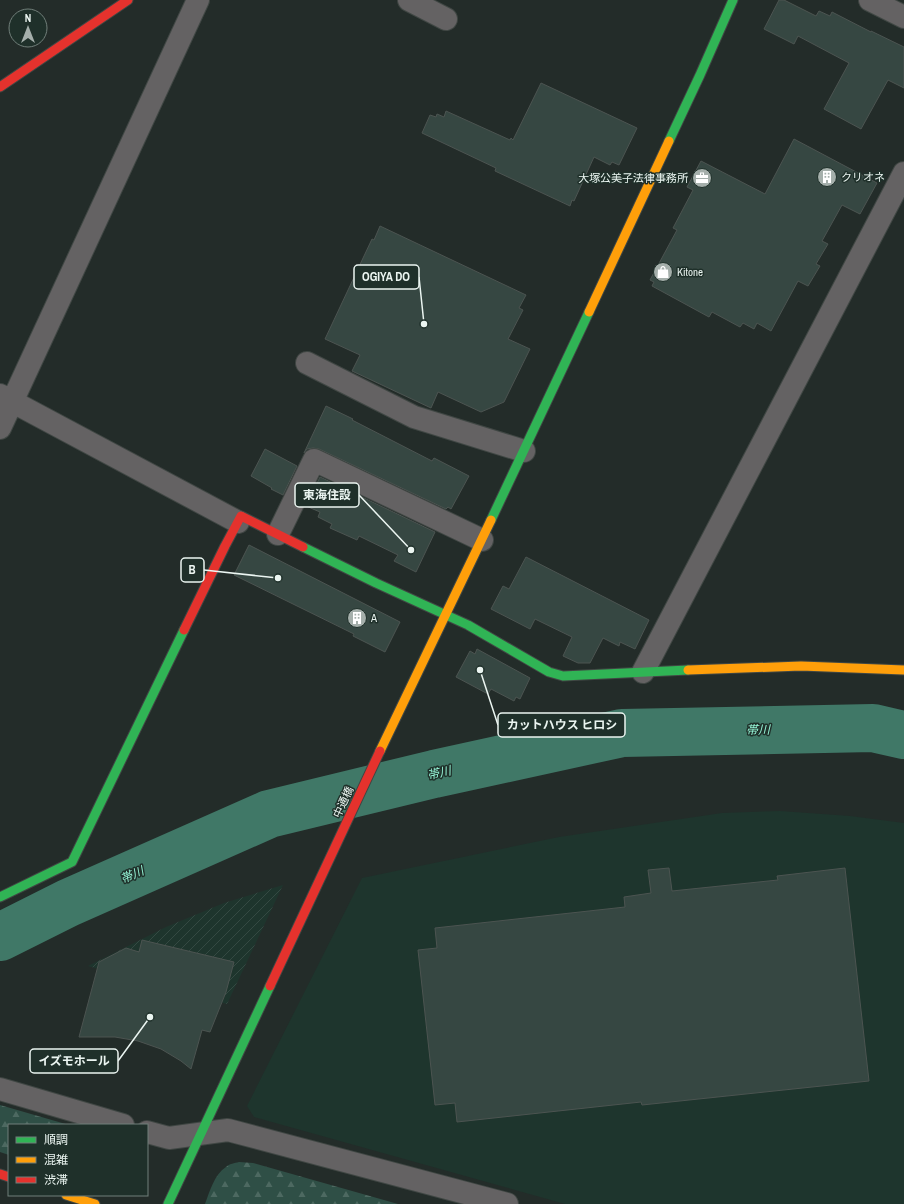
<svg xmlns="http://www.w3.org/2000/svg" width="904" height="1204" font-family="'Archivo Narrow','Noto Sans JP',sans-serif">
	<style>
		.built { fill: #1e352d }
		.industrial { fill: url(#industrial-furrows) }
		.forest { fill: url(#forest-firs) }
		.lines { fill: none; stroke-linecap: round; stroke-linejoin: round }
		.river { stroke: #407867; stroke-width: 48 }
		.building { fill: #364742; stroke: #4c5451 }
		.street-casing { stroke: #404744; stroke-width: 24 }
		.fast-casing { stroke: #404744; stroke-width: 11 }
		.slow-casing { stroke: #404744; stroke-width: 11 }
		.jam-casing { stroke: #404744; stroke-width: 11 }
		.street { stroke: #646263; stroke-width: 22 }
		.fast { stroke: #30b455; stroke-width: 9 }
		.slow { stroke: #ff9f0a; stroke-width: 9 }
		.jam { stroke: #e5322d; stroke-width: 9 }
		.labels { text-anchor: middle; stroke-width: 3; stroke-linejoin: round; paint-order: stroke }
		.poi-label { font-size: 11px; fill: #ebf5f1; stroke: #1f302a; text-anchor: start }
		.street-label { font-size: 11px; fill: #ebf5f1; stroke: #1f302a }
		.water-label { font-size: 12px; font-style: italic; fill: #95f4d6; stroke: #1f302a }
		.leader { fill: none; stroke: #ebf5f1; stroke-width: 1.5 }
		.callout-dot { fill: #ebf5f1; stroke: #1f302a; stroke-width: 1.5 }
		.callout { fill: #1f302a; stroke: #ebf5f1; stroke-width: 1.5 }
		.callout-label { font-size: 12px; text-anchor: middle; font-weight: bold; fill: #ebf5f1 }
	</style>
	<defs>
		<pattern id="industrial-furrows" width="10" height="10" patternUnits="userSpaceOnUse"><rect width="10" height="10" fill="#1e352d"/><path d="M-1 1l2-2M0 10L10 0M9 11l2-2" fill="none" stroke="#344942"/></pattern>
		<pattern id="forest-firs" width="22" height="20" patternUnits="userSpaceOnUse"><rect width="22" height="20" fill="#2f4f46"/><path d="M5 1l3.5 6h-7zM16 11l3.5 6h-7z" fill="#4d6961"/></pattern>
	</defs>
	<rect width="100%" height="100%" fill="#232c29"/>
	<path class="built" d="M780,811L850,816L904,823V1204H565L254,1117L247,1106L362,878L559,837L722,813Z"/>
	<path class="industrial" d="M283,885L227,1004L88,966L166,927L224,903Z"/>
	<path class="forest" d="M0,1105L69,1125H9V1155L0,1152Z
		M239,1162L253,1163L398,1204H205C210,1191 214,1175 226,1167C229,1164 235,1163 239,1162Z"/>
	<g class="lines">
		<path class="river" d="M0,937L68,903L269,814L434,774L622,733L873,728L904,735"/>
	</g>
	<path class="building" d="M779,0H784L816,16L819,11L830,16L832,12L871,32V31L904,47V88L888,80L861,129L824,109L849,63L798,36L794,44L764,29Z
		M541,83L637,128L619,165L612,162L610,165L594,157L574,201L572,200L570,206L495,171L496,168L422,133L430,115L436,117L437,114L444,117L446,111L510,140L511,138L513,140Z
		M794,139L877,183L860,214L842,205L822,241L828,244L816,264L820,266L808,286L798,281L771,331L757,323L754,329L743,323L740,327L712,312L709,317L652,286L654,282L650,280L677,230L673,228L693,190L687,187L701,161L765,194Z
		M380,226L526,295L519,308L523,310L508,339L530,349L504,402L481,412L438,392L431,408L352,371L360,355L325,339L372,239L374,240Z
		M326,406L353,419L352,420L432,461L434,458L469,476L451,509L448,507L446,509L319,449L313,448L307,449L304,453Z
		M265,449L297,466L283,495L271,489L272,488L251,476Z
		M320,477L435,532L416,572L394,561L398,555L359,536L357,540L330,528L332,524L318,517L320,512L306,506Z
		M249,545L400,622L385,652L353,636L354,634L234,575Z
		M526,557L649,620L635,649L620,642L619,646L603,638L590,663H578L563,656L572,637L535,619L530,629L491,609L503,586L509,589Z
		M477,649L530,678L520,699L516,697L514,701L491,689L488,694L456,677L470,651L475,654Z
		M669,868L672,891L778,880L777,876L845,868L869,1081L642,1105L641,1102L457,1122L455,1103L435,1105L418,950L437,948L435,928L625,907L624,897L651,893L648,870Z
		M142,940L234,962L226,992L210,1032L202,1030L191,1069L181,1061L161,1049L138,1041L115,1037H79L99,962L126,948L139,952Z"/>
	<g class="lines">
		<g class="street-casing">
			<path id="street" d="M409,0L446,19
				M870,0L904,17
				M307,363L414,417L524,451
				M0,395L238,522
				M0,428L198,0
				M278,534L314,460L482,540
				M643,672L904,173
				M0,1089L123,1125
				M147,1132L169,1138L228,1130L507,1204"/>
		</g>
		<g class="fast-casing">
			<path id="fast" d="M669,141L700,75L733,0
				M491,520L589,312
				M303,547L376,583L468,625L549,672L563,676L688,670
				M0,897L72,862L184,630
				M168,1204L270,986"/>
		</g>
		<g class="slow-casing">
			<path id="slow" d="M589,312L669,141
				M688,670L801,666L904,670
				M380,751L491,520
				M66,1195L95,1204"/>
		</g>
		<g class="jam-casing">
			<path id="jam" d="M0,87L128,0
				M184,630L225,546L241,516L303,547
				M270,986L380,751
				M0,1174L9,1177"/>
		</g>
		<use href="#street" class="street"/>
		<use href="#fast" class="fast"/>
		<use href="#slow" class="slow"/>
		<use href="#jam" class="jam"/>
	</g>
	<defs>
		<g id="building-disc" transform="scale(1)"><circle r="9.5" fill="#a5afab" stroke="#1f302a"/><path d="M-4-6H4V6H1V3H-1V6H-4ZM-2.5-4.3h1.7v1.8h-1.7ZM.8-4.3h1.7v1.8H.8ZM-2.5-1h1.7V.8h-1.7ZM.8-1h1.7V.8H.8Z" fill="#fff"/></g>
		<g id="office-disc" transform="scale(1)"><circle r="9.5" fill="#a5afab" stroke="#1f302a"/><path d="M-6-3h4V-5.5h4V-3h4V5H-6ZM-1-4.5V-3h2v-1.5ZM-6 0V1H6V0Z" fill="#fff"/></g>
		<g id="shop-disc" transform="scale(1)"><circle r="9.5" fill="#a5afab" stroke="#1f302a"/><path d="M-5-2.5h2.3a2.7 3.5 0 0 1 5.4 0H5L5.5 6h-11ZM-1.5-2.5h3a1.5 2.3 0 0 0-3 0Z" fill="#fff"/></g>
	</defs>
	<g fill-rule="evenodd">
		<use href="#building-disc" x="827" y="177"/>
		<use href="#office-disc" x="702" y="178"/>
		<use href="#shop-disc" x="663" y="272"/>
		<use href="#building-disc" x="357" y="618"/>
	</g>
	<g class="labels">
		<g class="poi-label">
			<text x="841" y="181">クリオネ</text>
			<text x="688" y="182" text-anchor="end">大塚公美子法律事務所</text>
			<text x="677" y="276">Kitone</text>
			<text x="371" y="622">A</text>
		</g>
		<g class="street-label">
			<text transform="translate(343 802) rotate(-65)" y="4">中通橋</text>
		</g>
		<g class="water-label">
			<text transform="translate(758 730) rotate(-1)" y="4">帯川</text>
			<text transform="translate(439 773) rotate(-13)" y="4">帯川</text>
			<text transform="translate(132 875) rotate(-24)" y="4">帯川</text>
		</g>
	</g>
	<path class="leader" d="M424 324L419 277M411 550L359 495M278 578L204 570M480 670L498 725M150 1017L118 1061"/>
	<g class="callout-dot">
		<circle cx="424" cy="324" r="4"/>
		<circle cx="411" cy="550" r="4"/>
		<circle cx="278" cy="578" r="4"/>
		<circle cx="480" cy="670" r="4"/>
		<circle cx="150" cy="1017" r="4"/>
	</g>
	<g class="callout">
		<rect x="354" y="265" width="65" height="24" rx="4"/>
		<rect x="295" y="483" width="64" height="24" rx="4"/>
		<rect x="181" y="558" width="23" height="24" rx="4"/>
		<rect x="498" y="713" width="127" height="24" rx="4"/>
		<rect x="30" y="1049" width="88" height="24" rx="4"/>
	</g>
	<g class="callout-label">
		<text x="386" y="281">OGIYA DO</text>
		<text x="327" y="499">東海住設</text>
		<text x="192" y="574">B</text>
		<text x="562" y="729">カットハウス ヒロシ</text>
		<text x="74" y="1065">イズモホール</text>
	</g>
	<rect x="8" y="1124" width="140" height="72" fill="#1f302a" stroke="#717f7a"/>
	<rect x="16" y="1137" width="20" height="6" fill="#30b455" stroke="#717f7a"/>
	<text x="44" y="1144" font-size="12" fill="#ebf5f1">順調</text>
	<rect x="16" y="1157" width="20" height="6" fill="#ff9f0a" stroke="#717f7a"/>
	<text x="44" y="1164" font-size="12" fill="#ebf5f1">混雑</text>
	<rect x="16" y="1177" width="20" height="6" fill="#e5322d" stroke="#717f7a"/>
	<text x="44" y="1184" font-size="12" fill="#ebf5f1">渋滞</text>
	<g transform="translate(28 28)"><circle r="19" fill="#1f302a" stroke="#717f7a"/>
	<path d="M0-3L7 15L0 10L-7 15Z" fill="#a5afab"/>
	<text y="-6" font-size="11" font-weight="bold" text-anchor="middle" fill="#ebf5f1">N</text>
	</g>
</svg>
